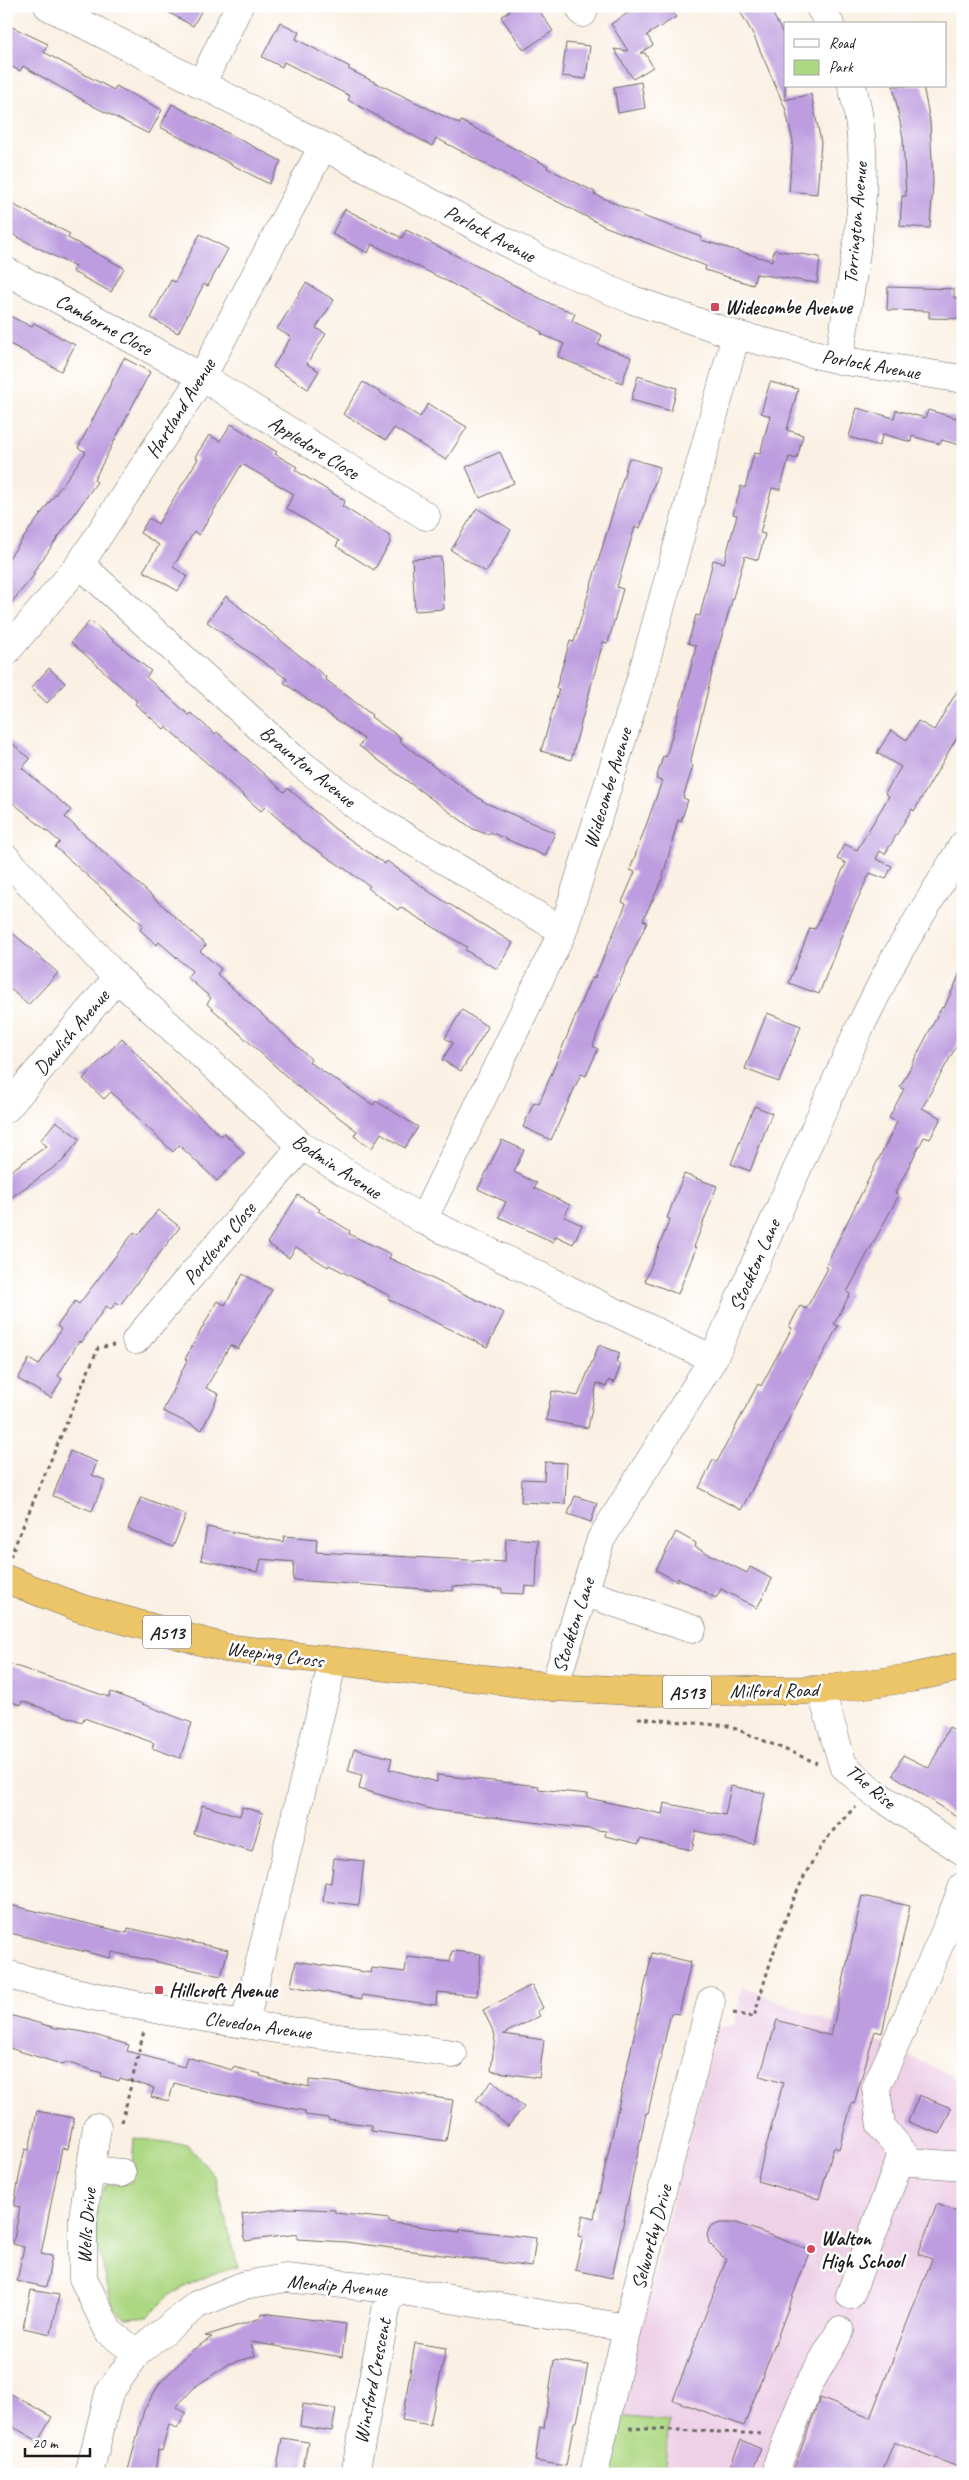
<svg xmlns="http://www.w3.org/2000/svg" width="969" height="2480" font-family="Caveat,sans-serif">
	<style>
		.built { fill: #eed0e7 }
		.green { fill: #add883; stroke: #647a50 }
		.building { fill: #bd9ddf }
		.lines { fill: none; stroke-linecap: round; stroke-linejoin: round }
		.minor-casing { stroke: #6a6662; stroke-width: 29 }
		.highway-casing { stroke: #6a6662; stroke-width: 29 }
		.path { stroke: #6a6662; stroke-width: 3; stroke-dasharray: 4 4; stroke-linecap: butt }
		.minor { stroke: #fff; stroke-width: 28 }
		.highway { stroke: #edc569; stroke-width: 28 }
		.poi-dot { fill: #d1495b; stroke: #fff; stroke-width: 2 }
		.labels { text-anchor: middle; stroke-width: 5; stroke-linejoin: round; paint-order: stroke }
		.shield { fill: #fff; stroke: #606060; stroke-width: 1 }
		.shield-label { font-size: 19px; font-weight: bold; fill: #1c1c1c }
		.street-label { font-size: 20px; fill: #1c1c1c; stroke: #fff }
		.poi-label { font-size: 20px; font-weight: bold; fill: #1c1c1c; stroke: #fff; text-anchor: start }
	</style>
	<rect width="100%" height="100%" fill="#fff"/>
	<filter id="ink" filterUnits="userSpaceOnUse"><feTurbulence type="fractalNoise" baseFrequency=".02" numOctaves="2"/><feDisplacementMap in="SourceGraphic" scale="10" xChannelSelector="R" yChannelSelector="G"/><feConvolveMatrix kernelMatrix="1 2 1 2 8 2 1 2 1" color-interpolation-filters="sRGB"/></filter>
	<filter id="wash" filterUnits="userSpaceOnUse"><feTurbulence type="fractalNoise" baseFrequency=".0096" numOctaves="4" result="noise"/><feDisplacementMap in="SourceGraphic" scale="20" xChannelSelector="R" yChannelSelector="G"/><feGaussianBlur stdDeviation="1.12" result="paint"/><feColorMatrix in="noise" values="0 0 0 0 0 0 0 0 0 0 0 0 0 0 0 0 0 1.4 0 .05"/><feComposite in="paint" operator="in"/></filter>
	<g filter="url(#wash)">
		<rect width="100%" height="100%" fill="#faf0e3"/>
		<path class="built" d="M742,1987L886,2044L963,2082V2474H664L669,2421L618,2416L716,2031L721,2027L734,2025Z"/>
		<path class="green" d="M134,2138L188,2145L215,2177L238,2267L209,2275L172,2293L149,2316L125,2318L113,2307L97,2244L96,2206L106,2185L131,2183Z
			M618,2416L669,2421L664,2474H606Z"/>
		<g id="blocks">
			<path class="building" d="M157,6H204L193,26Z
				M516,6H536L553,31L524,50L501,17Z
				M639,6H669L676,17L647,35L653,45L640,53H645L653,67L633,79L614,49L628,51L611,24Z
				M737,6H769L785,38V100L811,94L821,142L817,194L789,191L793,141L785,108L753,34Z
				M280,22L299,32L296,39L350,67L348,69L460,124L461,121L548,166L547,168L595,192L594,194L648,218L702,237L701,240L772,261L774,250L820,257L817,283L756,274L753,285L705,270L706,266L604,226L436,138L432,146L348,100L350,96L284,62L282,67L262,57Z
				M6,24L48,44L44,52L76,70L114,90L116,86L162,110L149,134L95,107L23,66L20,71L6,64Z
				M566,43L590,46L586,79L562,76Z
				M641,82L645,108L618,113L614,87Z
				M893,86H923L930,121L933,182L930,228L900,226L902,196H906L903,138Z
				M172,104L281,161L269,184L160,127Z
				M6,201L70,234L68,238L124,268L111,292L73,272L75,267L6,231Z
				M345,209L402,238L406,230L553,305L575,313L572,321L602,335L598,345L631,357L622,383L558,357L564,344L541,334L542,332L443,279L372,244L368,253L332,234Z
				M200,234L228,249L208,286L204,284L178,333L151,318L171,280L175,282Z
				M306,283L334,300L316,328L326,334L307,364L319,371L308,389L273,367L291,337L277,329Z
				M888,287L954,289V298H963V319L929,318V311L887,310Z
				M6,314L32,327L34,323L75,345L61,371L6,342Z
				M124,358L150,372L94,480L97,482L33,573L35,574L6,609V562L86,452L78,448Z
				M638,376L677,388L671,411L631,400Z
				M363,382L420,417L428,404L467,427L446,460L394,428L386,440L343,414Z
				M770,382L798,389L787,430L803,435L797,459L789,457L780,490L772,488L760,533L765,534L758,560L745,556L716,656L690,764L693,766L683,798L688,800L681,821L678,820L662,880L643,920L647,922L602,1020L593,1046L598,1049L586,1076L581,1074L551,1140L523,1127L534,1102L539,1104L591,978L594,979L626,904L622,902L635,872L630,870L662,781L656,779L663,756L666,757L688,679L696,646L688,643L696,615L700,616L713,560L724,563L737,515L733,514L741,486L745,488L754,453L760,454L770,416L761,413Z
				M857,408L894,418L896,410L925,418L928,410L963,420V446L942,440L940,444L912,436L911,442L883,434L879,446L849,437Z
				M231,424L277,452L275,454L297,467L295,470L345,501L342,506L390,536V543L374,570L336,546L339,541L286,508L294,494L242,464L199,535L194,532L173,567L187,576L178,591L143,571L159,545L140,533L149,518L158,524L198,459L195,457L209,435L220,441Z
				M500,452L514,483L480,498L466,467Z
				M629,458L660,467L640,528L635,527L617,587L623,589L608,643L603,642L571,760L541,751L559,689L556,688L570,641L574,642Z
				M477,508L511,530L486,572L451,550Z
				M441,557L444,609L415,611L412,559Z
				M226,596L326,677L325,679L372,715L371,717L401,738L399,741L444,774L486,803L555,833L545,856L490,832L489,835L473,829L359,746L364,739L284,683L287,679L207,622Z
				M90,621L151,671L146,677L189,715L191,713L215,734L217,732L284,792L288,788L335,829L385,864L387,861L431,893L513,943L497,969L465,950L467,947L400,907L398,910L368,888L370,886L302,840L265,807L261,811L166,727L164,729L135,704L137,701L71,642Z
				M49,668L65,683L47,703L31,688Z
				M963,681V727L914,811L912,809L885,854L880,851L876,859L892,866L886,879L870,873L846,924L819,994L789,983L810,928L815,929L846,863L837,859L844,844L857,850L889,796L885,793L901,767L877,753L891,730L907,740L918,721L934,730Z
				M6,738L30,759L22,768L71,810L65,817L206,945L200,951L221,969L217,974L311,1059L309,1062L373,1105L376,1101L418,1127L405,1148L381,1133L372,1148L354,1136L357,1131L297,1086L207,1004L211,998L187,977L192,971L159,942L157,945L140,930L143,925L55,847L60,842L6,797Z
				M6,927L58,973L28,1005L6,985Z
				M963,967V1034L922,1108L941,1118L930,1139L924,1137L895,1193L899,1195L847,1292L850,1294L834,1324L838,1326L741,1510L699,1488L713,1460L717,1462L758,1384L761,1386L792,1328L789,1327L800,1306L806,1309L828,1268L825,1267L897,1122L889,1118L904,1089L900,1087L942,1007L944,1008Z
				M462,1010L488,1027L461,1071L442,1060L453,1043L445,1038Z
				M767,1013L801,1026L779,1082L745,1069Z
				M122,1038L174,1093L221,1136L224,1133L244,1153L217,1181L179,1145L173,1152L111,1092L104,1099L83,1079Z
				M754,1106L772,1113L750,1171L731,1164Z
				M56,1121L80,1139L63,1161L6,1201V1174L47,1146L40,1141Z
				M502,1140L524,1150L514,1172L537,1183L534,1188L570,1205L564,1217L582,1225L573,1244L556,1236L553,1242L499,1217L506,1202L478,1189Z
				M684,1174L717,1186L694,1247L696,1248L678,1294L645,1281L670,1219L667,1218Z
				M298,1195L320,1209L318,1211L350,1231L349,1234L391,1254L389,1258L504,1313L487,1347L388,1299L390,1296L329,1265L328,1267L296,1247L289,1258L267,1243Z
				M158,1210L180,1227L120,1305L116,1302L111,1309L106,1306L81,1343L79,1341L58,1376L62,1379L51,1398L18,1379L29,1359L39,1365L61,1329L57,1326L75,1301L79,1304L134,1232L139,1235Z
				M243,1274L272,1290L238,1349L230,1345L206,1388L219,1394L202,1430L163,1411L187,1360L185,1359L217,1301L225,1305Z
				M599,1345L620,1353L616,1362L621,1364L614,1383L609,1380L606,1387L597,1383L588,1428L546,1420L552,1391L578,1396Z
				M70,1451L97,1462L92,1475L105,1480L92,1511L53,1496Z
				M545,1462L567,1463L565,1504L521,1502L522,1479L544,1480Z
				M575,1496L597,1503L591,1522L568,1514Z
				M141,1497L186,1515L173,1547L128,1529Z
				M207,1527L283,1542L284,1536L317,1539L316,1552L505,1562L506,1538L538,1540L536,1587L525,1586L524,1594L502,1593V1589L453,1586V1591L293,1580L294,1562L261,1559L258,1572L201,1560Z
				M676,1532L696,1543L695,1547L747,1573L750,1567L772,1579L757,1608L721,1589L716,1598L678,1578L677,1581L656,1570Z
				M6,1663L109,1697L111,1692L192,1723L180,1758L152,1748L154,1743L84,1718L82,1722L22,1701L21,1705L6,1700Z
				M949,1727L963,1734V1821L893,1775L903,1755L929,1768Z
				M354,1749L392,1758L389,1769L437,1782V1775L539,1786L538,1789L588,1794V1798L662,1814L664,1803L725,1815L731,1786L765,1793L754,1844L696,1831L692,1850L640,1839L639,1844L605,1836L606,1831L434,1810L359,1789L362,1775L348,1771Z
				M202,1805L240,1816L242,1807L263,1813L252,1851L194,1834Z
				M334,1858L364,1861L359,1905L323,1901L325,1882L331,1883Z
				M862,1896L910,1906L882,2033L875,2031L854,2104L852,2103L839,2149L834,2147L819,2199L757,2181L783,2083L760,2076L777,2020L831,2036Z
				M6,1904L127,1933L128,1928L228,1950L221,1976L112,1952L110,1958L6,1932Z
				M452,1951L481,1954L477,1996L437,1992L436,2005L362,1995V1999L291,1986L296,1961L371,1973L372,1968L405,1972L407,1957L450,1962Z
				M652,1953L691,1962L679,2014L671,2013L648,2113H646L612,2278L575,2270L583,2237L578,2236L583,2215L594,2218Z
				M532,1985L543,2008L537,2011L540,2016L503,2034L544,2040L539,2078L491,2071L495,2035L483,2010Z
				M6,2014L56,2028L84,2032L129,2045L127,2051L184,2067L187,2057L232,2070L233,2067L261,2074L260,2076L309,2087V2080L332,2082L453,2100L446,2141L371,2131V2125L328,2120V2118L305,2115V2111L212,2093L174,2083L169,2101L151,2097L154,2088L120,2078L119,2081L101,2076L102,2073L65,2062L64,2065L6,2047Z
				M492,2081L524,2107L508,2126L476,2100Z
				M919,2095L951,2108L940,2134L908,2122Z
				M37,2111L74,2118L68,2149L62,2148L41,2254L52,2256L46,2287L17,2281L24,2247L13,2244L20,2207L14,2206L20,2172L25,2149L29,2150Z
				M937,2204L963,2214V2469L894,2442L881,2474H808L794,2468L820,2398L870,2418L932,2259L918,2254Z
				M286,2208L335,2210V2213L389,2219V2222L460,2232V2229L536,2238L532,2267L346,2242L297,2239V2234L245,2241L242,2214Z
				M720,2223H737L810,2250L744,2426L673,2400L726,2260L709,2243L707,2234L710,2227Z
				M31,2290L59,2295L51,2334L23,2328Z
				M262,2313L346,2324L342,2357L251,2342L255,2356L229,2364L196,2386L176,2407L186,2413L177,2429L169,2424L162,2451L158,2450L155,2474H127L144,2410L160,2383L191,2351L212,2337L205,2336L261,2318Z
				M415,2343L446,2348L430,2425L402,2420Z
				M554,2360L588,2365L577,2422H574L566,2466L535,2461L540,2427L544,2428Z
				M6,2391L52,2417L38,2441L6,2423Z
				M303,2404L336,2409L332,2431L300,2426Z
				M282,2438L308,2442L302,2474H276Z
				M741,2440L761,2449L751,2474H727Z"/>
		</g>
	</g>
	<g filter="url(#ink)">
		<use href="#blocks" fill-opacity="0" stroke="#6a6662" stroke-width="1"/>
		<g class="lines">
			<g class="minor-casing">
				<path id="minor" d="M48,6L323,146L546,263L633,300L736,335L839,360L963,379
					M579,6L583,13
					M819,6L830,24
					M201,85L239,6
					M6,271L202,377L426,516
					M839,360C852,271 877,175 852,86
					M80,564L292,757L367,814L563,931
					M6,652L80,564L202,377L323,146
					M6,858L117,978L302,1146L423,1220L713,1359
					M6,1109L117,978
					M423,1220L563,931L641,678L736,335
					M136,1340L302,1146
					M583,1592L692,1629
					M554,1687L601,1539L713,1359L859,1029L893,961L963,845
					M821,1690L843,1765L873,1792L963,1851
					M963,1886L948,1925L876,2088L881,2126L911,2162L963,2166
					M6,1974C152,2016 303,2032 453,2054
					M245,2023L333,1661
					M97,2127L83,2217V2278L109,2332L137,2353
					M90,2170L122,2173
					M850,2295L902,2154
					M89,2474L109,2393L137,2353L198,2304L245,2285L286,2278L390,2289L627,2328
					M355,2474L390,2289
					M594,2474L627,2328L711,2001
					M779,2474L778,2463L809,2384L840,2331"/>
			</g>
			<g class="highway-casing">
				<path id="highway" d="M6,1579L80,1608L226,1648L554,1687L653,1692L821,1690L911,1678L963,1666"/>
			</g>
			<path class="path" d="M10,1557L98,1348L114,1345
				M638,1718L729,1726L817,1763
				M733,2013L754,2017C774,1949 800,1854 856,1807
				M122,2122L144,2031
				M629,2428L765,2434"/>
			<use href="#minor" class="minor"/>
			<use href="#highway" class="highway"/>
		</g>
	</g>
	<g class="poi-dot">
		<rect x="710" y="302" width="10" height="10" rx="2.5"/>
		<rect x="154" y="1985" width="10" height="10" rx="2.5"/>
		<circle cx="811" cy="2249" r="5"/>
	</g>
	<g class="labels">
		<g class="shield">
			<rect x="143" y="1615.5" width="48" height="33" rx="4"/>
			<rect x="663" y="1675.5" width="48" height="33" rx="4"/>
		</g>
		<g class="shield-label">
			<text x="167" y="1639">A513</text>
			<text x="687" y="1699">A513</text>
		</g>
		<g class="street-label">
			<text transform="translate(855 223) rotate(-85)" y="7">Torrington Avenue</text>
			<text transform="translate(490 233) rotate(28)" y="7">Porlock Avenue</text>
			<text transform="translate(104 324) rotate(29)" y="7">Camborne Close</text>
			<text transform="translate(871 364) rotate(10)" y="7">Porlock Avenue</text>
			<text transform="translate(180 408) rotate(-58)" y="7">Hartland Avenue</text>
			<text transform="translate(314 447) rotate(32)" y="7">Appledore Close</text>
			<text transform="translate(308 766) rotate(39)" y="7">Braunton Avenue</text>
			<text transform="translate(607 788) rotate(-73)" y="7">Widecombe Avenue</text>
			<text transform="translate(71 1032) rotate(-50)" y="7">Dawlish Avenue</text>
			<text transform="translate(337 1166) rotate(33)" y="7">Bodmin Avenue</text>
			<text transform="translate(219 1243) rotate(-50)" y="7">Portleven Close</text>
			<text transform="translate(754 1265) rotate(-66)" y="7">Stockton Lane</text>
			<text transform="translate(573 1625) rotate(-72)" y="7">Stockton Lane</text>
			<text transform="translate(275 1654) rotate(8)" y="7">Weeping Cross</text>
			<text transform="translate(774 1690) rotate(-1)" y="7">Milford Road</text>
			<text transform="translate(871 1786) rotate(40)" y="7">The Rise</text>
			<text transform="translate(258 2025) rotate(8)" y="7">Clevedon Avenue</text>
			<text transform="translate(86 2226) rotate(-86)" y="7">Wells Drive</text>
			<text transform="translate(651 2237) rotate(-75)" y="7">Selworthy Drive</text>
			<text transform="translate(337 2285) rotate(5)" y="7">Mendip Avenue</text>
			<text transform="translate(372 2381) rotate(-79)" y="7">Winsford Crescent</text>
		</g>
		<g class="poi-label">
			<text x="725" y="314">Widecombe Avenue</text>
			<text x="169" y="1997">Hillcroft Avenue</text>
			<text x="821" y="2245">Walton<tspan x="821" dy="23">High School</tspan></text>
		</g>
	</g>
	<rect width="969" height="2480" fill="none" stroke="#fff" stroke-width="25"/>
	<rect x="784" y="22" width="162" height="65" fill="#ffffff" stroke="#a4a4a4"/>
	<rect x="794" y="39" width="25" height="8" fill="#ffffff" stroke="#a4a4a4"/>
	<text x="829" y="48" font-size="15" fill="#1c1c1c">Road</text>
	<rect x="794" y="60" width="25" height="15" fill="#add883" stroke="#a4a4a4"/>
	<text x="829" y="72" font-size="15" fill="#1c1c1c">Park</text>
	<path d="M25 2448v8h65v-8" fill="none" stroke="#1c1c1c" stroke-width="2.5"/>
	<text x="32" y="2448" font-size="15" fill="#1c1c1c" stroke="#ffffff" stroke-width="4" paint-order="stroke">20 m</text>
</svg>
